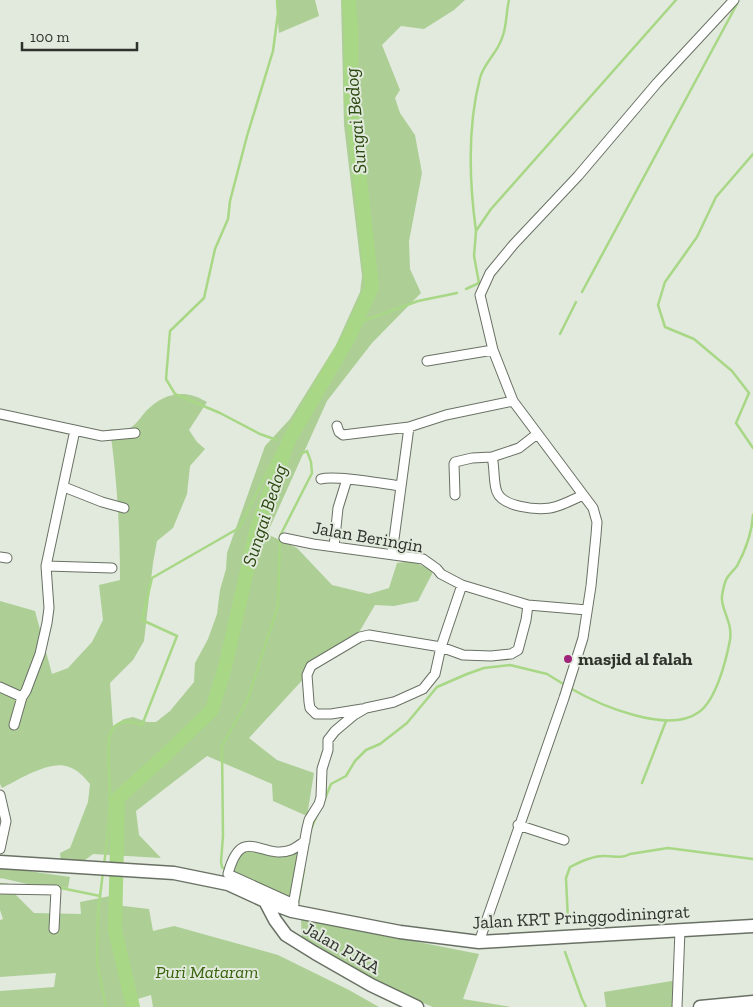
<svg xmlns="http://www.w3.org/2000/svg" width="753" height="1007" font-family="'Zilla Slab',serif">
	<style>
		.green { fill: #adcf96 }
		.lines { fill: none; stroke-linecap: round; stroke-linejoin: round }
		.stream { stroke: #a8d786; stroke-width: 2.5 }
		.river { stroke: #a8d786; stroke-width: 14 }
		.street-casing { stroke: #697164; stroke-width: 11 }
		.secondary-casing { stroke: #697164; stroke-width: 15 }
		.street { stroke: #fff; stroke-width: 9 }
		.secondary { stroke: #fff; stroke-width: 12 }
		.poi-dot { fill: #9e237a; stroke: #e1eadc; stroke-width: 2 }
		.labels { text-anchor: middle; stroke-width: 4; stroke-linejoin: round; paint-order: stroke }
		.street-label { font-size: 18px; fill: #2e312c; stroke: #e1eadc }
		.poi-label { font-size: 18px; font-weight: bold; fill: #2e312c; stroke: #e1eadc; text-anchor: start }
		.park-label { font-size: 18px; font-style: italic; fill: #39620c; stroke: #e1eadc }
		.water-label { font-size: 19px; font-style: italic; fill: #2a480f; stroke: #e1eadc }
	</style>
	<rect width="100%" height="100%" fill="#e1eadc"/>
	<path class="green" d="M276,0H315L319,16L279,33Z
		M341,0H465L454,10L424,29L401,26L382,45L400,90L395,98L400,113L415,135L422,173L409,241L410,269L421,293L372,343L327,401L267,534L297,548L332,585L369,594L389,588L397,563C412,560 421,564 433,572L418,601L394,606L375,605L358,634L332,648L249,738L277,760L314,773L307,816L273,801L272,784L207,756L136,811L139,835L161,858L93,854L81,863L61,862L60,853L70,848L88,802L90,784C84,777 78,770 69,767C51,759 18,780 2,788L0,784V601L35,611L52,674L68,668L92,642L103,620L99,585L120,580C120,529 117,479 110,429C114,429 122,431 126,430C135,427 140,418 146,411C164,393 184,388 207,402L189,430L197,442L205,449L190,466L187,494L173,528L157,541L153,563L144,641L133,660L110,683L113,726L124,719L133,717L147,722H156L170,711L194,682L195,663L208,639L217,614L220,590L226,569L227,553L265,446L290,419L336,345L360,292L362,276L344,125Z
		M305,841L294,903L231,875L241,850L282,851Z
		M0,867L70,877L68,888L27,884L1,878L0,879Z
		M7,886L34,913L81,914L80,902L115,895V905L149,909L153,931L174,926L278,955L349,990L379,1007H153L151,995L128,1002L130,1007H0V991L54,987L56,973L0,977V920L3,919L0,910V895Z
		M301,919L479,954L463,999L511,1007H433L372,981L302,940Z
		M678,980L677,1007H606L604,992Z"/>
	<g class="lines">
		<path class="stream" d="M277,0L278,13L273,51L247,136L230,201L228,219L215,249L204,298L170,331L166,379L175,394L220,413L260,434L277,440
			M753,154L716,197L697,237L665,282L658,305L665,327L694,339L732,371L749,393L736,423L753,448
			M476,231C469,180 467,128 480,78C484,63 498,52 502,38C507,26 506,12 509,0
			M466,289L479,283L474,256L476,231L491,209L676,0
			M582,292L737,4
			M355,324L418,301L457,293
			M560,334L576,302
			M570,688C599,705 668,735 699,712C716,700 726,661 730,640C733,622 720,608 722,596C723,590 724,583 727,578C730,573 734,570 737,566C745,551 752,532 753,515
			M642,783L666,721
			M322,806L331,784L346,776L355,761L366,750L380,744L407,723L437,687L467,674L484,668L510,665L547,674L565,685
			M311,829L317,815
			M104,865C107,842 110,818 110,795C110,780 106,747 110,734C116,719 130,720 142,725L177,636L142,620L152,578L239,528L280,447
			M226,870L222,867L221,862L223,836L222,746L247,701L278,606L280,536L312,473L311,462L307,451L301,454
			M103,872L98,913L97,962L106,1007
			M0,884L8,885
			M56,887L100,896
			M298,904L304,869
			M568,921L566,878L570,867C580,862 594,855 606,856C615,856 621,859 630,854L668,848L753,859
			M565,952L582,999L586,1007"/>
		<path class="river" d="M133,1007L115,930L118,798L161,759L212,710L225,667L257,527L289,440L348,339L372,287L351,98V28L349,0"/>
		<g class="street-casing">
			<path id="street" d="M427,361L493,350
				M0,414L102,436L135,433
				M337,426L339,432L343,435L409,427
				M537,434L519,448L492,457C495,468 493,482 497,492C503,507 536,510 550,508C562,506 572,500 583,495
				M321,479C335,475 384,484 401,486
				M64,487L102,502L124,508
				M455,495L454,464L455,462L472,458L492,457
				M284,538L313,544L423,559L437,569L441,574L462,585L528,605L587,610
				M334,547L338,508L347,479
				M392,554L409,427L446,415L513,401
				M0,557L7,558
				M46,566L112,568
				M0,687L22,697L26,691L40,654L47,623L49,608L46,566L75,430
				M362,709L331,714H316L310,708L309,702L307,675L311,666L360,637L369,635L441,647L463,655L491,656L511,654L518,650L526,620L528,605
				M14,725L22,697
				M0,795L6,821L0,849
				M518,825L564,840
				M0,889L56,890L54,929
				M294,904L228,874C242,822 262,861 291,850C296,848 301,844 305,841
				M292,911L307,828L309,820L319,804L321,797L322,769L328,750V740L335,731L354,715L366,708L394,702L423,689L435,674L441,647L462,585
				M479,942L564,698L583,638L591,586L596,535L597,522L593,508L513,401L493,350L480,295L490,273L514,244L578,176L657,83L734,0
				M677,1007L680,930"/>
		</g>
		<g class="secondary-casing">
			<path id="secondary" d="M0,862L174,873L228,884L265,901L292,911L400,932L479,942L753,926
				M265,901L275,920L286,935L315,953L371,985L417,1007
				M700,1007L753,1002"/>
		</g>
		<use href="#street" class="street"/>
		<use href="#secondary" class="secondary"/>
	</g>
	<circle class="poi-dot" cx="568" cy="659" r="5"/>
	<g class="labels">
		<g class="street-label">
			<text transform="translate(368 537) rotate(10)" y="6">Jalan Beringin</text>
			<text transform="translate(581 917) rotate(-3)" y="6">Jalan KRT Pringgodiningrat</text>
			<text transform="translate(342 948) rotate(30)" y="6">Jalan PJKA</text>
		</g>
		<g class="poi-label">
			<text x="578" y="665">masjid al falah</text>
		</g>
		<g class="park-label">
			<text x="207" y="978">Puri Mataram</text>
		</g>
		<g class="water-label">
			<text transform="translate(355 121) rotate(-95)" y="7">Sungai Bedog</text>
			<text transform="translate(264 515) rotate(-72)" y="7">Sungai Bedog</text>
		</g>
	</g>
	<path d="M22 42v8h115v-8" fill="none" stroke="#2e312c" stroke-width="2.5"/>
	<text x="30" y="42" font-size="15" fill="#2e312c" stroke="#e1eadc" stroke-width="4" paint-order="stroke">100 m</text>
</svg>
